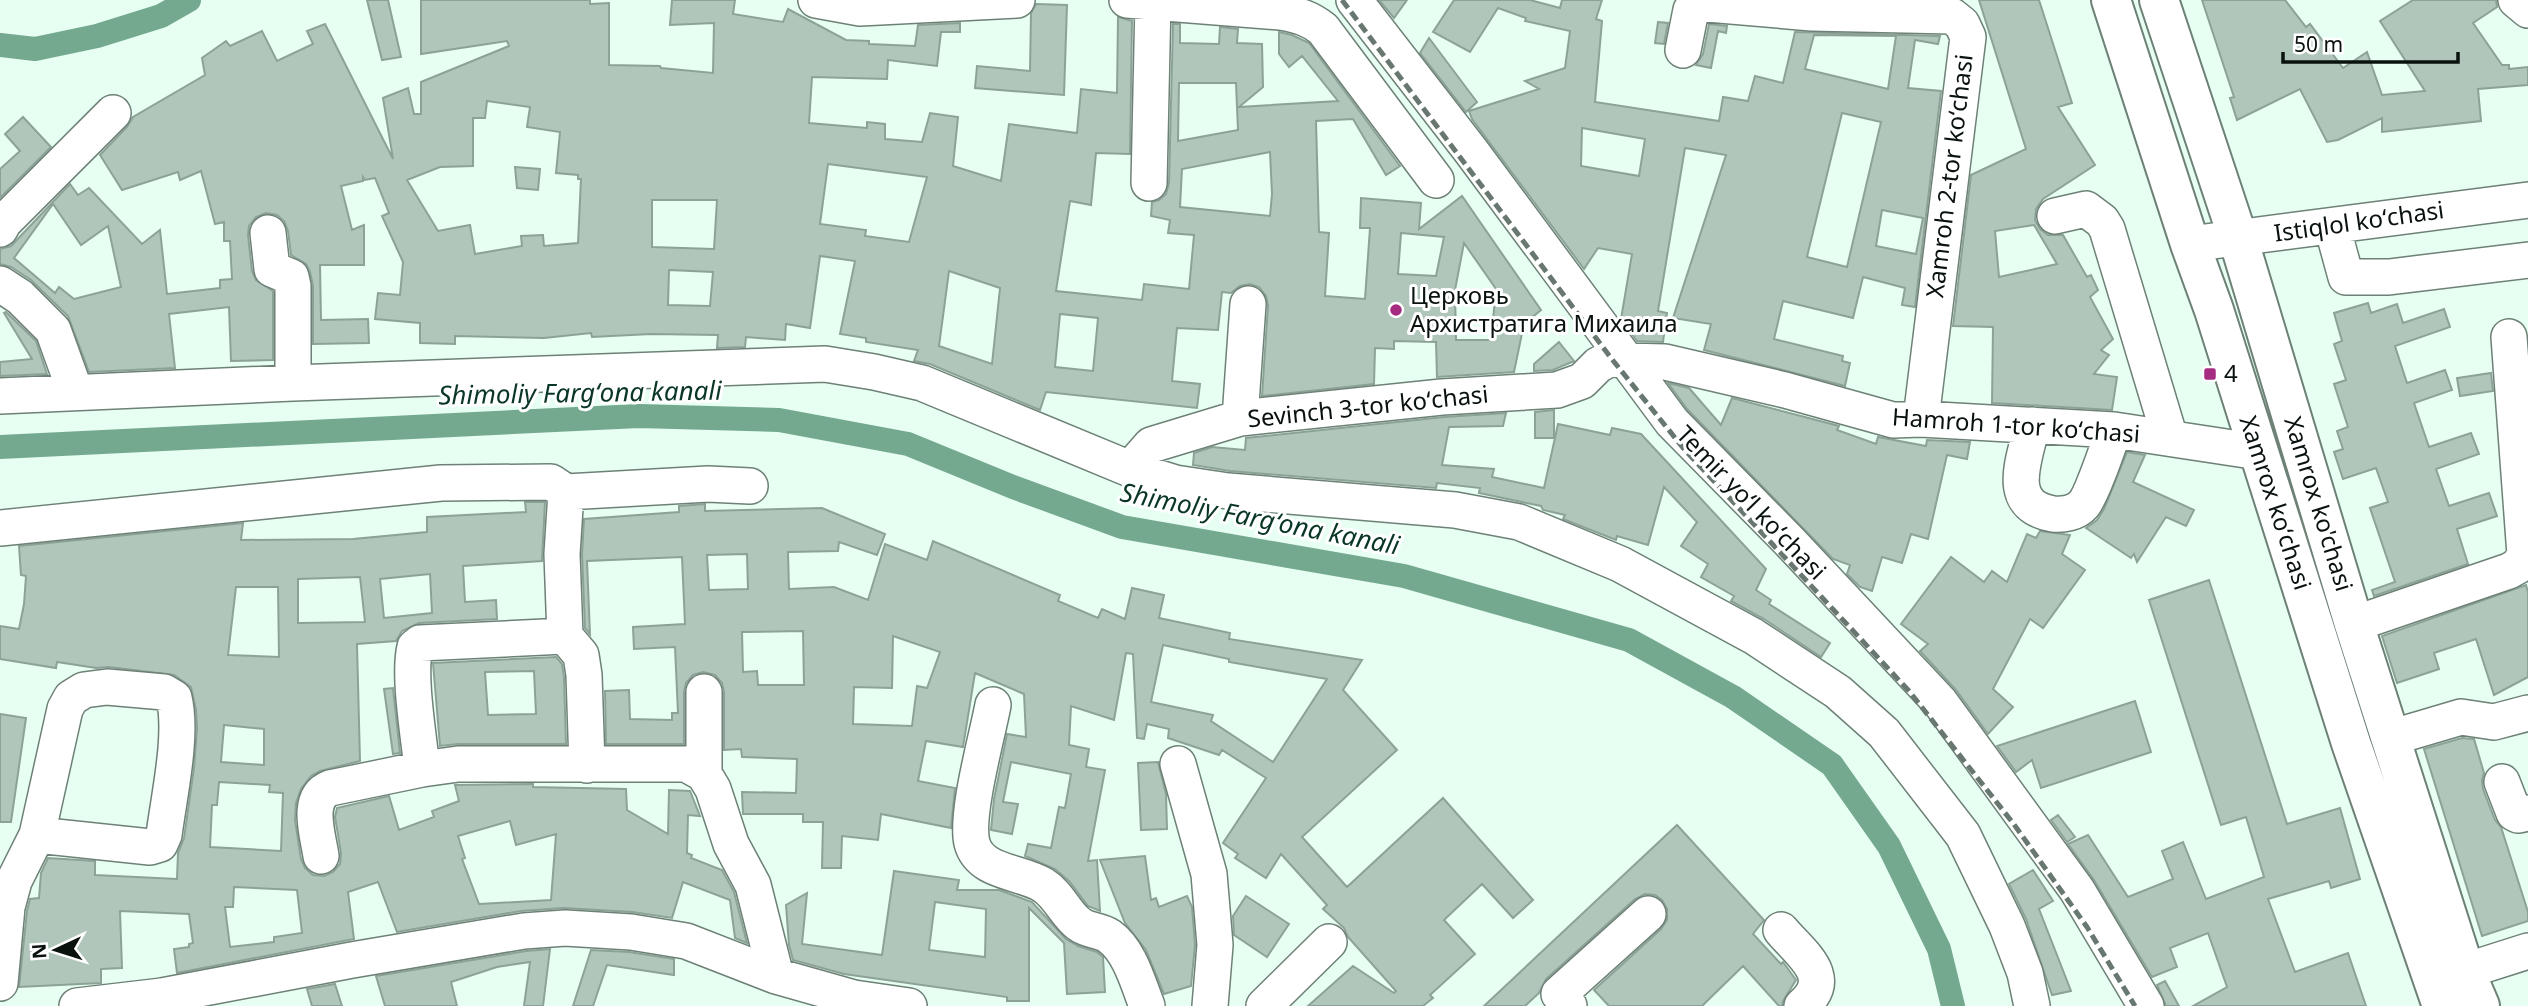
<svg xmlns="http://www.w3.org/2000/svg" width="2528" height="1006" font-family="'Noto Sans',sans-serif">
	<style>
		.lines { fill: none; stroke-linecap: round; stroke-linejoin: round }
		.canal { stroke: #75a98f; stroke-width: 24 }
		.building { fill: #b1c6bb; stroke: #8da297; stroke-width: 2; fill-rule: evenodd }
		.minor-casing { stroke: #6d8176; stroke-width: 38 }
		.major-casing { stroke: #6d8176; stroke-width: 42 }
		.minor { stroke: #fff; stroke-width: 35 }
		.major { stroke: #fff; stroke-width: 38 }
		.rail { stroke: #68776f; stroke-width: 5; stroke-dasharray: 10 5; stroke-linecap: butt }
		.poi-dot { fill: #a62c81; stroke: #fff; stroke-width: 2.5 }
		.labels { text-anchor: middle; stroke-width: 6; stroke-linejoin: round; paint-order: stroke }
		.street-label { font-size: 24px; fill: #0a120e; stroke: #fff }
		.poi-label { font-size: 24px; fill: #0a120e; stroke: #fff; text-anchor: start }
		.water-label { font-size: 26px; font-style: italic; fill: #093625; stroke: #fff }
	</style>
	<rect width="100%" height="100%" fill="#e7fef2"/>
	<g class="lines">
		<path class="canal" d="M0,45L35,49L97,36L161,16L189,0
			M0,447L639,416L779,420L908,444L1013,487L1122,527L1404,576L1629,640L1733,697L1832,765L1889,846L1939,949L1953,1006"/>
	</g>
	<path class="building" d="M367,0H388L401,57L382,60Z
		M421,0H590V4L609,3V65L660,66L661,68L713,73L714,23L670,25L672,0H735L733,14L783,22L788,9L846,40L869,41V44L915,46L918,25L960,23V32H941L937,66L888,60L887,79L812,77L809,123L867,128V122L885,124V139L922,142L930,113L958,117L953,166L1001,181L1009,124L1077,133L1081,89L1117,93L1118,17L1132,21L1130,154L1096,153L1091,205L1070,201L1056,291L1142,300L1144,284L1189,289L1194,235L1168,233L1170,220L1151,216L1152,202L1159,200L1166,194L1169,183L1173,24H1180V43L1219,44L1220,27L1238,29L1237,43L1262,44L1263,87L1239,107L1338,101L1302,56L1289,67L1279,54V32L1292,35L1309,43L1400,166L1386,175L1353,119L1316,121L1319,232L1329,233L1325,296L1365,299L1370,228H1360L1361,198L1421,203L1419,229L1462,196L1541,310L1530,319H1525L1514,372L1437,377L1436,342L1394,341V349L1375,348L1374,384L1262,396L1268,305L1266,296L1259,287L1250,284L1240,286L1231,293L1222,292L1218,330L1177,328L1172,381L1200,384L1197,408L1046,392L1040,410L930,364L914,361L918,350L866,342V338L840,334L855,261L820,256L810,328L786,324L785,340L746,337L745,347L717,348L718,335L651,334L592,337L591,333L544,338L455,336V344L420,343V323L375,319L378,293L400,295L403,262L382,216L389,213L375,178L365,180L363,177V181L341,186L352,230L364,225V265H320L321,320L368,319L369,343L313,344V286L310,272L306,264L291,255L288,231L284,221L277,215L266,213L256,217L249,226L248,235L252,271L256,280L273,291V360L231,361L229,307L169,314L175,368L89,372L68,316L31,280L11,267L0,264V249L11,246L70,184L78,195L89,188L142,244L160,230L167,294L220,288V280L232,279L230,241H224V222L215,224L201,171L180,180L178,172L122,190L100,155L127,127L133,117L205,75L202,58L226,41L230,46L262,31L277,61L313,44L307,31L325,24L393,159L383,98L408,88L414,114H421V82L509,46L507,41L421,54ZM1179,83H1236L1238,130L1178,141ZM487,101L530,107L527,127L560,132L556,173L578,175V179H581L578,243L544,246L543,235L521,236L522,246L475,254L470,225L438,231L407,180L440,167L473,166V118H485ZM1270,152L1272,194L1270,216L1180,207L1182,169ZM828,164L927,177L909,242L865,236L866,230L820,224ZM652,200H717L714,249L652,247ZM53,204L81,245L108,226L121,287L74,299L59,287L55,293L14,258ZM1401,233L1444,237L1436,276L1398,274ZM1464,243L1496,289L1491,340H1456L1455,290ZM669,270L713,272L710,306L668,305ZM949,271L1000,288L992,364L939,346ZM1060,314L1098,318L1093,371L1055,367Z
		M1379,0H1407L1394,18Z
		M1454,0H1530L1560,8L1562,0H1602L1596,19L1602,21L1595,102L1719,121L1723,97L1748,101L1755,76L1783,83L1795,32L1940,36L1938,44L1915,40L1908,88L1941,91L1915,307L1902,305L1905,288L1863,277L1853,318L1783,301L1774,339L1843,356L1842,361L1850,363L1845,386L1704,350L1711,324L1673,318L1726,155L1685,148L1658,311L1667,313L1663,342L1637,341L1621,319L1632,254L1598,248L1584,269L1472,119L1469,111L1539,89L1525,81L1565,68L1570,31L1525,21L1526,18L1498,8L1470,52L1433,32ZM1814,35L1896,36L1888,89L1805,69ZM1842,113L1881,122L1847,267L1807,257ZM1582,128L1645,139L1639,176L1581,166ZM1882,210L1923,218L1916,254L1876,246Z
		M1979,0H2039L2072,103L2058,107L2095,165L2043,199L2036,209L2035,220L2040,229L2048,235H2063L2087,277L2091,275L2098,290L2090,297L2113,339L2101,350L2109,355L2094,374L2117,377L2112,410L1992,403L1993,327L1953,326L1971,175L2026,149ZM2034,225L2057,264L1999,277L1995,231Z
		M2202,0H2285L2306,27L2310,24L2343,68L2367,52L2382,95L2425,91L2380,21L2413,0H2496L2497,7L2473,23L2502,65H2509V69L2528,67V85L2478,89L2481,121L2382,132V118L2338,140L2327,142L2300,89L2237,120L2230,98L2234,97Z
		M1036,4L1067,5L1064,95L975,88L977,66L1030,71L1031,13Z
		M1658,22L1668,23L1664,44L1655,43Z
		M1709,24L1727,26L1726,33L1718,31L1711,68L1696,65L1703,54Z
		M1429,38L1477,102L1466,112L1420,53Z
		M23,117L51,147L0,198V169L20,151L5,134Z
		M515,167L540,169L538,190L517,188Z
		M2368,303L2371,313L2397,304L2403,323L2444,309L2450,327L2395,346L2407,383L2445,370L2452,390L2414,403L2429,447L2471,433L2479,454L2436,469L2449,506L2489,493L2497,516L2457,529L2468,564L2374,596L2372,590L2395,582L2370,508L2388,502L2376,468L2343,479L2334,452L2343,449L2337,431L2348,427L2334,384L2346,380L2334,344L2342,341L2334,313Z
		M6,312L36,341L47,374L0,376V362L32,359L4,313Z
		M1559,342L1574,361L1553,370L1534,371V364Z
		M2491,373L2493,391L2460,396L2457,378Z
		M1668,383L1689,388L1721,425L1732,398L1839,426L1837,430L1876,444L1878,437L1926,446L1927,440L1970,442L1967,459L1947,455L1928,539L1911,534L1902,563L1882,557L1872,591L1860,587L1847,574L1850,565L1833,559L1687,409Z
		M1554,410V438H1535V412Z
		M1506,413L1503,426L1449,427L1442,465L1494,469L1492,477L1544,488L1558,424L1610,435L1612,428L1641,434L1766,569L1756,590L1771,600L1769,604L1830,643L1821,657L1764,619L1731,601L1734,596L1701,577L1708,564L1681,546L1697,522L1664,487L1648,545L1617,536L1616,540L1563,519L1565,515L1543,510L1541,506L1479,493L1480,488L1437,483L1436,488L1230,471L1193,465L1194,453L1212,447L1245,450L1246,438L1444,417Z
		M2127,452L2145,455L2133,482L2194,510L2186,526L2166,517L2137,562L2134,554L2131,558L2086,528L2097,520L2104,509Z
		M525,502H545L542,561L463,566L465,602L496,600L497,619L419,623L402,631L396,641L357,644L360,761L320,771L311,776L301,789L296,803L295,820L301,859L305,868L313,875L324,876L333,872L340,864L341,853L335,817L337,808L389,796L399,830L434,817L432,811L459,801L455,785L533,784V787L626,789L627,810L668,834L669,790L690,791L700,816L688,815L687,853L692,855L691,858L722,870L734,892L747,943L735,938L730,900L683,882L672,918L632,912L564,908L521,911L397,932L378,882L348,892L354,939L177,973L174,949L189,947V944L193,943L189,914L120,911L122,968L101,969V983L19,987L27,911L30,899L39,898L41,873L48,858L95,861V875L177,879L178,853L184,838L194,768L197,729L196,710L191,687L174,675L109,667L96,668L57,662L56,668L0,659V626L19,629L24,604L26,576L21,575L19,546L243,523L241,540L353,539L427,532V517L526,512ZM430,574L432,613L384,618L380,579ZM360,577L365,622L298,623V579ZM236,587H278L279,657L228,655ZM224,725L264,729V765L221,762ZM219,782L270,785L269,792L283,793L281,851L210,847L212,805H217ZM510,821L516,845L556,834L551,900L479,904L462,859L465,858L458,836ZM234,887L297,890L302,933L274,937V942L230,947L225,907H233Z
		M705,504V511L822,508L885,534L877,555L839,542L838,551L788,552L789,589L834,587L868,600L885,544L927,560L933,541L1060,595L1058,601L1098,618L1102,609L1125,619L1132,588L1164,595L1159,618L1230,633L1229,639L1362,660L1343,690L1397,750L1302,837L1347,887L1443,798L1533,900L1513,918L1482,884L1444,920L1475,954L1430,995L1433,998L1423,1006H1308L1353,966L1394,993L1396,991L1348,937L1344,928L1323,909L1327,905L1281,854L1266,878L1235,858L1238,854L1223,843L1266,778L1222,750L1219,755L1168,738L1169,729L1147,724L1144,739L1137,738L1133,654L1126,653L1114,720L1071,706L1069,745L1089,749L1086,767L1105,770L1088,861L1097,860L1100,911L1088,906L1069,881L1055,869L1025,856L1028,844L1051,848L1059,807L1065,808L1071,774L1011,762L1003,802L1018,804L1012,834L991,830L994,799L1007,734L1026,737L1024,694L975,673L963,747L926,741L918,781L955,788L951,828L881,814L878,840L842,836L841,868H822L823,822H803V814H743L742,792L796,793L797,759L742,757L741,749L724,750V692L722,683L715,675L703,672L693,675L686,683L684,692V744H606L605,691L629,690L630,719L672,720V713H678L675,647L634,649L633,627L685,624L682,557L587,561L590,634L585,628L582,554L584,519L679,512V506ZM747,554L748,589L709,590L707,555ZM803,631L804,685H758L757,671L743,672L742,632ZM893,636L940,652L927,688L917,686L912,726L853,724L854,687L892,688ZM1163,645L1229,659V662L1327,679L1273,762L1211,721L1213,715L1151,702Z
		M2040,531L2070,535L2062,554L2085,570L2043,628L2030,619L1993,689L2013,707L1988,734L1956,690L1920,651L1928,644L1901,624L1951,557L1984,582L1992,571L2007,582L2027,534L2036,538Z
		M2209,580L2287,824L2340,808L2360,879L2331,888L2329,881L2268,899L2295,972L2348,953L2366,1006H2193L2227,987L2208,933L2170,948L2177,967L2152,977L2094,880L2068,844L2088,835L2128,897L2173,879L2162,851L2183,842L2206,899L2264,877L2246,817L2221,825L2149,600Z
		M2526,585L2528,592V677L2494,695L2476,639L2434,653L2439,669L2397,683L2382,636Z
		M556,657L562,664L564,677L566,744H458L440,746L433,663ZM534,671L536,714L488,715L485,672Z
		M393,688L400,753L393,754L384,689Z
		M2135,701L2151,752L2041,788L2032,760L2016,772L1997,746Z
		M0,714L26,718L11,822H0Z
		M2462,738L2474,739L2484,773L2482,780L2483,789L2495,820L2501,827L2528,912V921L2482,936L2424,749Z
		M1158,762L1166,794L1167,829L1141,830L1138,763Z
		M2058,815L2075,837L2067,842L2051,820Z
		M1677,825L1764,920L1753,934L1781,964L1783,962L1796,980L1783,1001L1782,1006H1779L1743,966L1702,1006H1609L1594,990L1661,929L1667,920V909L1662,900L1655,895L1645,894L1635,899L1546,979L1539,993L1525,1006H1484Z
		M1145,856L1151,900L1156,898L1159,907L1187,896L1192,907L1195,945L1191,986L1164,994L1146,950L1125,923L1100,860Z
		M2033,870L2053,901L2039,909L2071,991L2052,995L2026,919L2009,884Z
		M894,871L959,880L957,890H999L1032,902L1066,939L1078,946L1097,952L1103,957L1105,992L1067,994L1064,943L1029,908V1001H1007V997L844,974L793,960L789,945L786,905L807,893L802,944L882,955ZM935,902L986,909L985,957L929,950Z
		M1246,896L1289,924L1267,957L1234,935L1233,916Z
		M550,949L543,1006H524L530,962L497,967L451,982L457,1006H385L376,976L526,951Z
		M591,950L629,952L674,959V975L607,965L593,1006H573Z
		M2165,981L2179,1006H2166L2157,985Z
		M335,984L342,1006H312L307,989Z"/>
	<g class="lines">
		<g class="minor-casing">
			<path id="minor" d="M816,0L860,8L1017,0
				M1127,0L1280,12C1298,15 1309,18 1323,29L1436,180
				M1354,0L1471,151L1672,422L1789,541L1940,702L2077,890L2146,1006
				M2516,0L2528,10
				M1683,50L1691,10L1696,3L1812,13L1952,16L1962,24L1968,37L1921,419
				M1149,183L1153,1
				M2055,216L2086,209L2102,221L2107,229L2170,438
				M2332,226L2346,277H2389L2528,260
				M0,229L4,222L113,113
				M268,233L272,269L291,277L293,286V383
				M2190,244L2528,200
				M0,284L20,297L53,330L75,391
				M0,396L293,383L825,364L874,372L922,383L1130,469L1175,483L1228,491L1455,510L1519,522L1620,564L1753,636L1838,692L1884,733L1963,835L2007,926L2025,973L2032,1006
				M1240,418L1248,304
				M2032,425C2025,459 2003,505 2053,514C2063,515 2076,513 2083,505C2091,497 2109,444 2114,430
				M1130,469L1151,445L1240,418L1442,397L1557,390L1582,381L1598,365L1611,358L1625,361L1665,362L1785,390L1893,420L1921,419L2114,430L2259,452
				M566,492L562,554L565,636L581,655L584,675L587,765
				M0,528L441,483L551,482L566,492L708,484L750,486
				M2354,624L2509,571L2518,566L2525,555L2509,337
				M993,705C987,737 965,815 972,843C980,873 1020,871 1043,885C1059,895 1066,915 1079,924C1088,931 1100,930 1109,936C1130,951 1138,983 1147,1006
				M2390,738L2461,717L2494,722L2528,713
				M1178,764L1209,874L1215,945L1210,1006
				M422,769C419,737 408,676 415,647L420,643L565,636
				M704,774V692
				M2502,782L2514,813L2518,815L2528,813
				M321,856C318,835 305,798 330,788L422,769L458,764H686L704,774L713,789L731,844L753,885L776,976
				M1781,930C1802,955 1836,977 1802,1006
				M2465,971L2528,951
				M0,983L7,907L14,881L37,835L150,847L160,844L164,835C169,796 183,735 174,698L164,692L107,687L84,690L71,698L65,709L37,835
				M77,1006L162,996L352,960L524,931L565,928L631,932L686,941L776,976L854,998L909,1006
				M1264,1006L1329,942
				M1569,1006L1559,994L1648,914"/>
		</g>
		<g class="major-casing">
			<path id="major" d="M2111,0L2190,244L2214,310L2351,743L2442,1006
				M2159,0L2238,238L2354,624L2465,971L2480,1006"/>
		</g>
		<use href="#minor" class="minor"/>
		<use href="#major" class="major"/>
		<path class="rail" d="M1342,0L1611,358L1684,449L1909,691L2013,823L2087,927L2135,1006"/>
	</g>
	<g class="poi-dot">
		<circle cx="1396" cy="310" r="7"/>
		<rect x="2203" y="367" width="14" height="14" rx="3.5"/>
	</g>
	<g class="labels">
		<g class="street-label">
			<text transform="translate(1950 176) rotate(-83)" y="8">Xamroh 2-tor koʻchasi</text>
			<text transform="translate(2359 222) rotate(-8)" y="8">Istiqlol koʻchasi</text>
			<text transform="translate(1368 407) rotate(-6)" y="8">Sevinch 3-tor koʻchasi</text>
			<text transform="translate(2016 426) rotate(4)" y="8">Hamroh 1-tor koʻchasi</text>
			<text transform="translate(1751 503) rotate(46)" y="8">Temir yoʻl koʻchasi</text>
			<text transform="translate(2275 503) rotate(72)" y="8">Xamrox koʻchasi</text>
			<text transform="translate(2318 504) rotate(73)" y="8">Xamrox ko'chasi</text>
		</g>
		<g class="poi-label">
			<text x="1410" y="304">Церковь<tspan x="1410" dy="28">Архистратига Михаила</tspan></text>
			<text x="2224" y="382">4</text>
		</g>
		<g class="water-label">
			<text transform="translate(580 393) rotate(-1)" y="9">Shimoliy Fargʻona kanali</text>
			<text transform="translate(1260 519) rotate(11)" y="9">Shimoliy Fargʻona kanali</text>
		</g>
	</g>
	<g transform="translate(56 950) rotate(266)" stroke="#ffffff" stroke-width="5" paint-order="stroke">
	<path d="M0-5L12 26L0 18L-12 26Z" fill="#0a120e"/>
	<text y="-10" font-size="19" font-weight="bold" text-anchor="middle" fill="#0a120e">N</text>
	</g>
	<path d="M2283 52v10h175v-10" fill="none" stroke="#0a120e" stroke-width="3.5"/>
	<text x="2294" y="52" font-size="21" fill="#0a120e" stroke="#ffffff" stroke-width="5" paint-order="stroke">50 m</text>
</svg>
